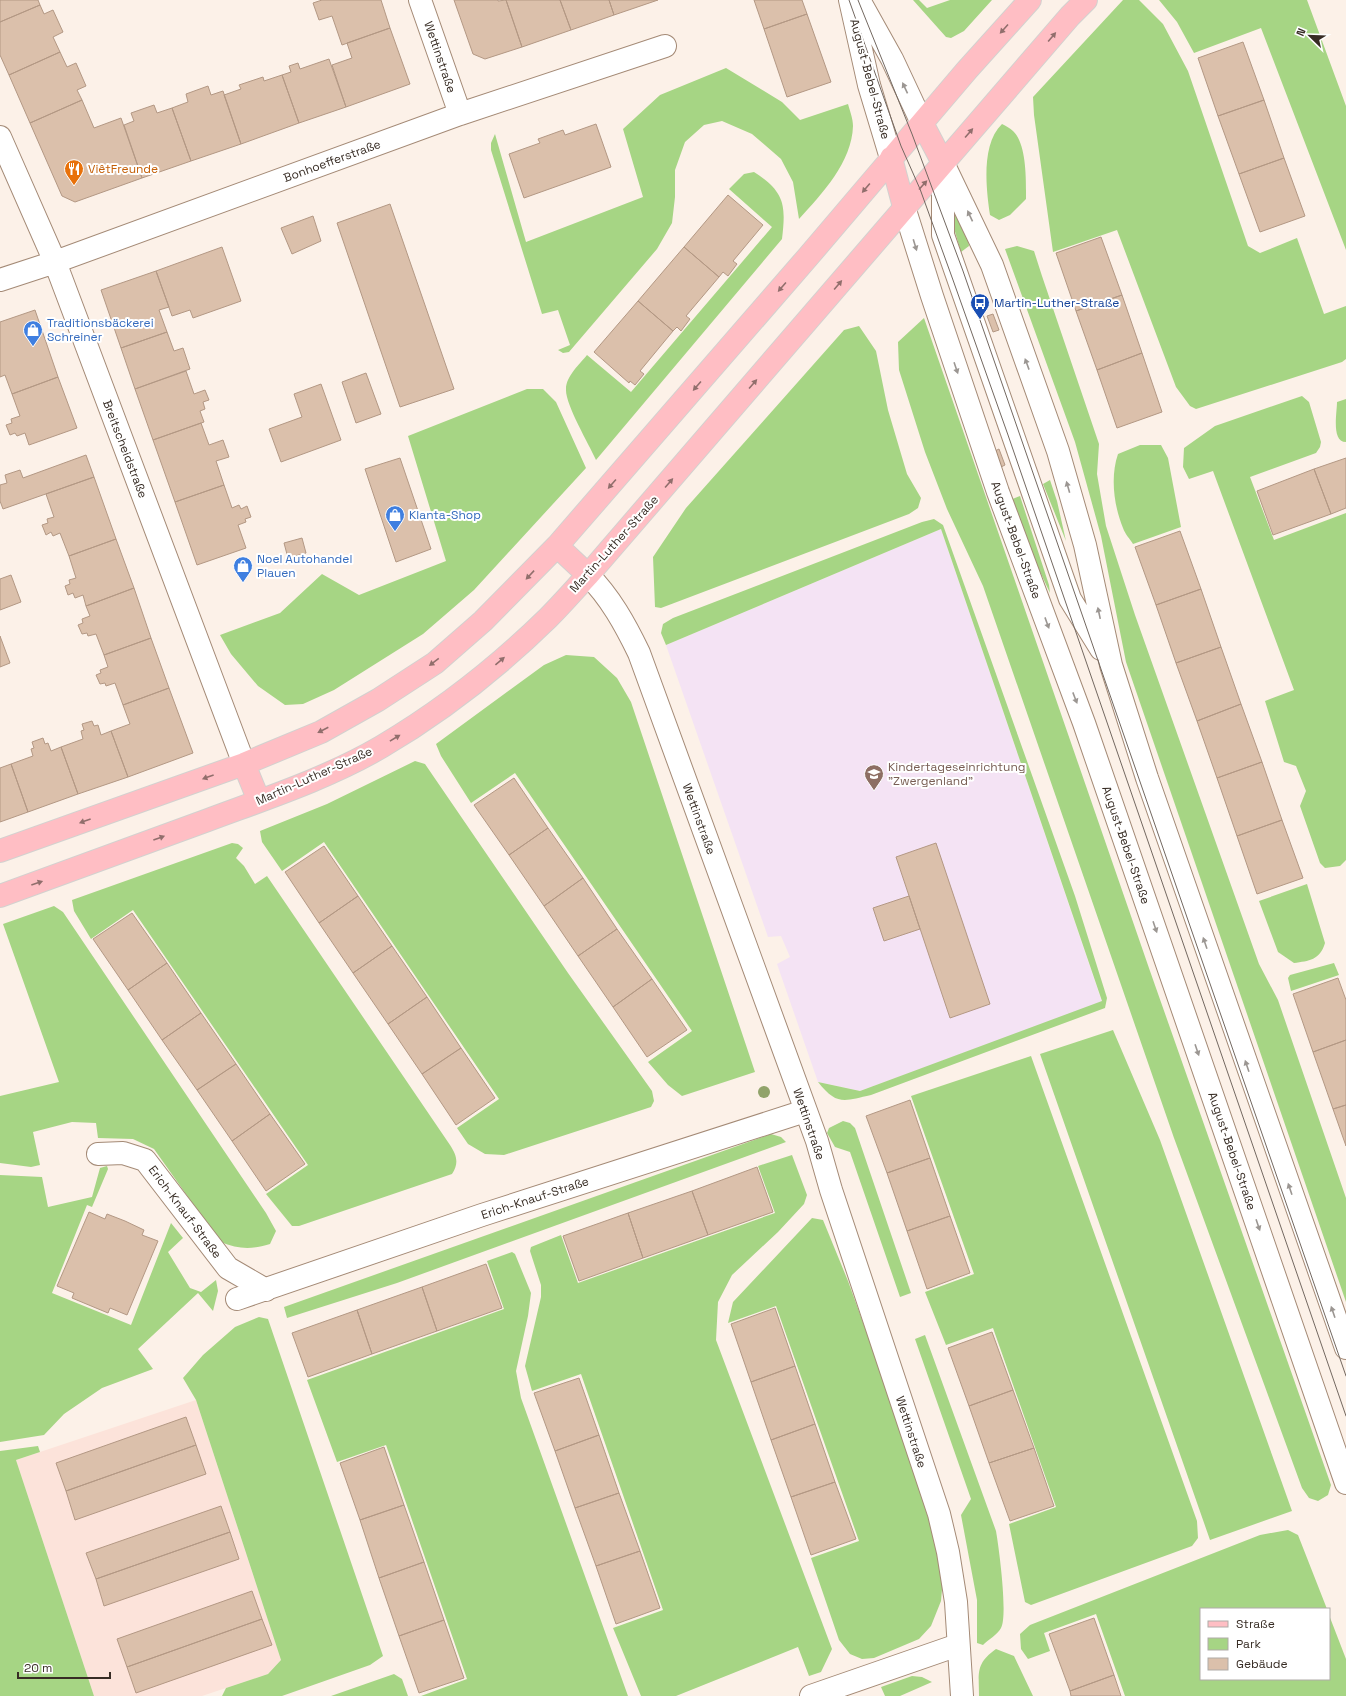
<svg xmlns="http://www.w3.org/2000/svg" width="1346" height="1696" font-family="'Space Grotesk',sans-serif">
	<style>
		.industrial { fill: #fce3da }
		.education { fill: #f4e3f4 }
		.green { fill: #a6d584 }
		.building { fill: #dbc0ab; stroke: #b39884 }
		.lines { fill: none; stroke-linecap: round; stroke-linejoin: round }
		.minor-casing { stroke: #a48a76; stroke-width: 24 }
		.major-casing { stroke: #d3d1cf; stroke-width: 24 }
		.minor { stroke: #fff; stroke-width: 22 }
		.major { stroke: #ffbec4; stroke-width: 22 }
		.tram { stroke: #736860; stroke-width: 1 }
		.tree { fill: #91a36a }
		.oneway { fill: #916e6c }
		.oneway2 { fill: #9b9692 }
		.labels { text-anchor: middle; stroke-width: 4; stroke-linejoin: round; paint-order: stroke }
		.street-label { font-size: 12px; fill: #372c24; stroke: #fff }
		.food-label { font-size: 12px; fill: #c56008; stroke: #fff; text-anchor: start }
		.transit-label { font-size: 12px; fill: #164399; stroke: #fff; text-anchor: start }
		.shop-label { font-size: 12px; fill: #366cbe; stroke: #fff; text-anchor: start }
		.education-label { font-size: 12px; fill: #785e54; stroke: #fff; text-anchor: start }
	</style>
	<rect width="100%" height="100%" fill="#fcf1e8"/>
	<path class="industrial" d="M196,1400L281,1660L268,1674L202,1696H94L16,1460Z"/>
	<path class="education" d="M941,529L1102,1002L860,1091L818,1082L777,964L790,957L781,936L768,937L666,645Z"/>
	<path class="green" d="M913,0H919L927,8L950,0H992L964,31L951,38L946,37Z
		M1123,0H1139L1163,24L1188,71L1248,246L1260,253L1297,238L1324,314L1346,306V359L1342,362L1196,409L1190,406L1176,387L1117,230L1053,252L1034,115L1033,97Z
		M1159,0H1307L1346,106V250L1261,28L1194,53L1177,22Z
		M726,68L782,102L800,120L848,104C850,111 853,119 853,126C852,162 822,194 799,219L793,182L781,159L752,134L722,121L704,125L685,142L675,170V197L672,223L657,249L569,352L563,353L558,350L570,345L558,310L542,314L491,150V143L495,134L526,242L643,197L623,129L660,95Z
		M1002,124C1006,126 1010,128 1013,131C1027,144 1026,181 1026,199L1010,215L999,220L990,215C986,189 981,144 1002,124Z
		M754,172C785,192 786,205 782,239L596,460C589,444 565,404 566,389C566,376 580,364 587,355L631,392L772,227L729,189L744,174Z
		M947,196L968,237L969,246L961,252L945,198Z
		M1017,246L1034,251L1042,276L1099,444L1097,474L1106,526L1135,615L1259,964L1278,1000L1346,1198V1302L1126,662L1101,536L1075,442L1005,249Z
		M924,318L1150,971L1331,1485L1328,1495L1318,1501L1309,1498L1302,1488L1174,1138L983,586L947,509L925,452L899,370L898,342Z
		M859,326L876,351L888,410L907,474L921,498L918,508L909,514L661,608L655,607L653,557L686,508L844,330Z
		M527,389H543L556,402L586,468L474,590L423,634L334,690L303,704L285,705L258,686L231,654L220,635L280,613L322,574L359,595L446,561L408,436Z
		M1302,396L1309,402L1321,442L1320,447L1316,453L1250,477L1274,540L1346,513V860L1340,866L1325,868L1320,863L1300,806L1306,791L1296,766L1284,762L1265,701L1294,690L1213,471L1189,479L1183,467L1184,448L1215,426Z
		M1346,399V442C1331,442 1337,413 1337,402Z
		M1140,445H1161L1168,458L1181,527L1133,544C1130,539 1125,534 1123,528C1114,506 1110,477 1118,454Z
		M1050,480L1057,501L1066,541L1043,484Z
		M1020,496L1049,585L1050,593L1027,544L1010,500Z
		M934,519L943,525L1075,896L1107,998L1105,1008L871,1095C844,1101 837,1106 818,1082L860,1091L1102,1001L941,529L666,645L661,633L663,624L673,618L922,522Z
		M566,655L594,657L617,678L631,702L755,1072L682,1096L668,1085L648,1062L692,1031L515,773L471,803L441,756L436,744L544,665Z
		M415,761L425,764L568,973L652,1091L654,1101L651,1107L504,1155L485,1154L468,1144L457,1128L499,1099L324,842L282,871L262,842L260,831L327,804Z
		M232,843L238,844L243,848L236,858L244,866L255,884L267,876L450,1145C457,1156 459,1163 452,1174L299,1226H292L266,1194L308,1165L133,910L91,939L74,911L72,900Z
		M1307,884L1325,943C1320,960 1309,961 1294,963L1278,952L1259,901Z
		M54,906L63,912L266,1213L276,1231L270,1244C250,1250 239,1249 220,1242L154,1149L133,1139L98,1138L96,1123L72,1122L33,1132L40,1165L31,1167L0,1163V1096L59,1082L3,924Z
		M1334,963L1339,975L1291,991L1288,978L1290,975Z
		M1113,1030L1160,1140L1292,1511L1210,1540L1040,1054Z
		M1031,1056L1197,1521L1198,1538L1192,1546L1031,1605L1025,1602L1009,1524L1056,1507L993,1328L946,1345L925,1292L974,1274L911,1096Z
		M843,1121L850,1123L855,1128L911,1293L900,1297L850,1152L835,1147L827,1133L829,1128Z
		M771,1134L781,1137L786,1142L397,1283L287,1318L284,1307Z
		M792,1155L807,1195L804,1204L778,1232L732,1275L718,1302L716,1340L832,1649L821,1672L809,1676L798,1647L676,1696H641L613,1628L663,1610L581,1374L532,1391L525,1366L541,1297V1285L530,1251L531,1247L561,1235L578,1283L775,1213L758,1166Z
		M107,1166L108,1169L92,1207L87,1205L52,1293L131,1325L171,1223L183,1238L168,1252L190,1288L201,1292L216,1280L218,1291L213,1311L198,1293L138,1349L153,1369L102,1388L64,1414L44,1435L0,1442V1175L42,1177L48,1207L92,1197L100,1168Z
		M812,1218L823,1220L848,1281L892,1403L932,1530L943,1578L941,1601L931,1626L919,1639L874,1658L862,1659L850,1654L839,1640L811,1558L859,1541L776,1306L728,1323L733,1302Z
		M512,1252L515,1254L531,1293L528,1316L516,1371L521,1398L628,1696H421L467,1679L386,1445L337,1462L307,1380L504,1309L487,1261Z
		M259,1317L268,1319L383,1656L370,1665L282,1696H222L226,1688L268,1674L281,1660L196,1400L183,1378L203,1355L235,1327Z
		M925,1335L996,1531C999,1548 1008,1615 1001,1628C998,1634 988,1640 983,1645L977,1643V1600L961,1515L971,1499L915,1339Z
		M38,1446L40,1452L16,1460L94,1696H0V1451Z
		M1288,1530L1298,1535L1327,1609H1201V1679H1329V1615L1346,1659V1696H1125L1096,1614L1044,1633L1050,1651L1028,1659L1021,1649L1020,1634L1030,1625L1260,1535Z
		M996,1649L1014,1656L1033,1696H979C979,1673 975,1664 996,1649Z
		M394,1674L402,1679L408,1696H331Z
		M912,1676L922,1677L932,1682L900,1696H885L881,1687Z"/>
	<path class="building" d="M0,0H38L40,5L0,22Z
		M322,0H381L390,28L342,45L332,16L319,20L313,3Z
		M454,0H498V1L506,0L522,47L485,59L473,54Z
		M506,0H560L571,30L522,47Z
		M560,0H609L614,15L571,30Z
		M609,0H658L614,15Z
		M754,0H802L807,14L764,29Z
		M40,5L44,14L53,10L63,32L53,37L60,52L9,75L0,55V22Z
		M807,14L831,82L787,97L764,29Z
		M390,28L410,84L346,107L332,65L352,58L347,43Z
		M1243,42L1264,100L1218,116L1198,58Z
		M60,52L67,67L76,63L86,86L77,90L82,100L30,123L9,75Z
		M329,59L346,107L299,123L282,75L291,72L289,66L298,63L300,69Z
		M282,75L299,123L241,144L224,95L241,89L239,85L263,77L264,81Z
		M208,86L211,95L223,91L241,144L191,161L172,108L188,102L186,94Z
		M82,100L94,128L121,118L142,178L75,202L62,196L30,123Z
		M1264,100L1284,158L1239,174L1218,116Z
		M154,105L157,113L172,108L191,161L142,178L124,125L134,121L131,113Z
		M596,124L611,167L524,198L509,154L540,143L538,139L563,130L565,135Z
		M1284,158L1305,216L1260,232L1239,174Z
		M728,195L763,225L733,261L737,264L728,276L723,272L719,277L684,247Z
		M390,204L454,389L400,407L337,223Z
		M313,216L321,241L292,254L281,228Z
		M1101,237L1122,295L1076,311L1056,253Z
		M222,247L241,301L193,318L190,310L172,316L156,271Z
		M684,247L719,277L686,316L690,319L681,331L677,327L673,331L638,301Z
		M156,271L169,307L159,310L167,332L121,348L101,290Z
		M1122,295L1142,353L1097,370L1076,311Z
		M638,301L673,331L640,371L644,374L635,385L630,381L629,383L594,352Z
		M35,310L58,377L12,394L5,375L0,377V322Z
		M993,314L999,330L993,332L987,316Z
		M167,332L174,351L183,348L190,369L135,389L121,348Z
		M1142,353L1162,412L1117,428L1097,370Z
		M186,371L194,394L205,390L209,400L203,402L205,409L200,411L204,422L153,440L135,389Z
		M366,373L381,414L356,423L342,382Z
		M58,377L77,428L29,445L25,433L17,436L15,433L10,435L6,425L12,423L11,419L20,416L12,394Z
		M321,384L341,440L281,462L269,429L302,417L294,394Z
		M201,423L209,445L223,440L229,457L216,461L224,485L175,502L153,440Z
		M999,449L1005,465L1001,467L995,451Z
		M86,455L94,477L3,509L0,501V485L7,483L5,475L20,470L23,478Z
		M400,458L431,549L396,562L365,469Z
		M1346,458V508L1331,514L1314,469Z
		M1314,469L1331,514L1273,535L1257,491Z
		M94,477L116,539L69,556L60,533L53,536L51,532L46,535L42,525L48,523L47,519L54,517L46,494Z
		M224,485L232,508L239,505L241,509L247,506L251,517L245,519L246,522L238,525L246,548L197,565L175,502Z
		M1180,531L1201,589L1156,605L1135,547Z
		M302,538L306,553L288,558L284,543Z
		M116,539L134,588L86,606L83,595L75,598L73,593L68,595L65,586L70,584L69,580L76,578L69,556Z
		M11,575L21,602L0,610V579Z
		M134,588L151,638L104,655L96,634L88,636L87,633L82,634L78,625L83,623L82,619L90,616L86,606Z
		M1201,589L1221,647L1176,663L1156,605Z
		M0,636L10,663L0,667Z
		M151,638L169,688L123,705L115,683L106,686L105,683L100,684L96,675L101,673L100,670L108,667L104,655Z
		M1221,647L1241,704L1197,721L1176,663Z
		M169,688L193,753L128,777L111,731L130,724L123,705Z
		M1241,704L1262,762L1217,778L1197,721Z
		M92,721L94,726L98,725L101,735L111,731L128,777L78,794L61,747L83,739L81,731L84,730L82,724Z
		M43,738L45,744L48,743L51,751L61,747L78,794L28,812L11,764L33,756L31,749L34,748L32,742Z
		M1262,762L1282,820L1237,836L1217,778Z
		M11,764L28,812L0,822V768Z
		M514,778L548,828L509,855L474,805Z
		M1282,820L1303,878L1257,894L1237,836Z
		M548,828L583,878L544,906L509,855Z
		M936,843L990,1004L950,1018L896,857Z
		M324,846L358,896L319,923L285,872Z
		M583,878L617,929L578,956L544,906Z
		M358,896L392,946L353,973L319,923Z
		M909,896L920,929L884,941L873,908Z
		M132,913L167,963L128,990L93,939Z
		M617,929L652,979L613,1007L578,956Z
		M392,946L427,997L388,1024L353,973Z
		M167,963L201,1013L162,1040L128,990Z
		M1338,978L1346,1000V1040L1313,1052L1293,994Z
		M652,979L687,1030L647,1057L613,1007Z
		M427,997L461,1048L422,1074L388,1024Z
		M201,1013L236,1064L197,1090L162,1040Z
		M1346,1040V1105L1333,1109L1313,1052Z
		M461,1048L495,1098L456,1125L422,1074Z
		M236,1064L270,1114L232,1141L197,1090Z
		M910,1100L930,1158L887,1173L866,1116Z
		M1346,1105V1146L1333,1109Z
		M270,1114L305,1164L266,1191L232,1141Z
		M930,1158L950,1216L907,1231L887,1173Z
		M757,1167L773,1212L708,1235L692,1191Z
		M692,1191L708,1235L643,1258L628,1213Z
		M89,1212L105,1219L107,1214L125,1221L144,1230L142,1235L158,1241L127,1315L110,1308L108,1313L72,1298L74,1293L57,1286Z
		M628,1213L643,1258L579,1281L563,1236Z
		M950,1216L970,1273L927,1289L907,1231Z
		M486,1264L502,1308L437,1331L422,1287Z
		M422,1287L437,1331L372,1354L357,1310Z
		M775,1308L795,1366L751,1382L731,1324Z
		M357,1310L372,1354L308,1377L292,1333Z
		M992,1332L1013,1390L969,1406L948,1348Z
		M795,1366L815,1424L771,1440L751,1382Z
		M579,1378L599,1435L555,1451L534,1393Z
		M1013,1390L1034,1448L989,1463L969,1406Z
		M186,1417L196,1445L66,1491L56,1463Z
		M815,1424L835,1482L791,1497L771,1440Z
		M599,1435L619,1493L575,1508L555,1451Z
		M196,1445L206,1474L75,1520L66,1491Z
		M384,1447L404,1505L360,1520L340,1463Z
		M1034,1448L1054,1506L1010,1521L989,1463Z
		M835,1482L856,1539L811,1555L791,1497Z
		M619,1493L640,1551L596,1566L575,1508Z
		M404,1505L424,1562L379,1578L360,1520Z
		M221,1506L230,1532L96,1579L86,1553Z
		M230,1532L239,1559L104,1606L96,1579Z
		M640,1551L660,1608L616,1624L596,1566Z
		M424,1562L444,1620L399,1636L379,1578Z
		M252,1591L262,1619L127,1667L117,1639Z
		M1094,1618L1114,1675L1070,1691L1049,1634Z
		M262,1619L272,1645L136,1693L127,1667Z
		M444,1620L464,1678L419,1693L399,1636Z
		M1114,1675L1121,1696H1071L1070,1691Z"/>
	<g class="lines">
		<g class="minor-casing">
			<path id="minor" d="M420,0L460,114
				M850,0L869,85L891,158
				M859,0L892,59L922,123
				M0,137L55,262L244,764
				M943,163L992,265L1058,451L1085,545L1111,665L1147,778L1346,1348
				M943,167V235L1070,599L1101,649
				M904,207L932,296L998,492L1084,723L1346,1483
				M0,280L55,262L460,114L665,46
				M588,575C610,597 625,624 639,653L817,1141L831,1190L939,1514L948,1552L956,1602L962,1696
				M98,1154L123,1153L145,1160L228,1268L266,1290
				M237,1299L482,1215L805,1111
				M811,1696L958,1645"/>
		</g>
		<g class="major-casing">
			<path id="major" d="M922,123L943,163
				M891,158L904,207
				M557,546L588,575
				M244,764L259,801
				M0,851L244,764L321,732L378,700L435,663L483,621L557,546L807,258L967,70L1030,0
				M0,896C70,871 139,845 208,820C267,798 328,778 381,747C442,711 498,667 548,618C562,604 575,589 588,575L1070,16L1086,0"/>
		</g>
		<use href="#minor" class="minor"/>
		<use href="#major" class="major"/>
		<path class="tram" d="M849,0L901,146L920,189L953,280L1008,435L1346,1416
			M858,0L912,134L963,271L1346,1376"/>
	</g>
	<circle class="tree" cx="764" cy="1092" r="6"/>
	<defs><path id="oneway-solid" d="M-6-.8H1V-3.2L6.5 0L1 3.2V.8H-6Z"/></defs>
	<g class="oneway">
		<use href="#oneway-solid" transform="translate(1004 29) rotate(132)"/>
		<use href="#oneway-solid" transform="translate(1052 37) rotate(-50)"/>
		<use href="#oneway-solid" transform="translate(969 133) rotate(-49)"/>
		<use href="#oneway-solid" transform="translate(923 185) rotate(-48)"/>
		<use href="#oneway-solid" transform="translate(866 188) rotate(130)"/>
		<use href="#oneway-solid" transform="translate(838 285) rotate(-50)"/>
		<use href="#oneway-solid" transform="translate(782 287) rotate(131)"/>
		<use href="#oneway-solid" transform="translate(753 384) rotate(-49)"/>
		<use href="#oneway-solid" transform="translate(697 386) rotate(131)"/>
		<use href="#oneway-solid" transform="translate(669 483) rotate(-49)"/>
		<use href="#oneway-solid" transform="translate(612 484) rotate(131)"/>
		<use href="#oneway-solid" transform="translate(530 575) rotate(133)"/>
		<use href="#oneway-solid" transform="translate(500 661) rotate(-40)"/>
		<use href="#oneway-solid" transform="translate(434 662) rotate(143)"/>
		<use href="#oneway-solid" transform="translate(323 730) rotate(153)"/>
		<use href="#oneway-solid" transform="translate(395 738) rotate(-31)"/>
		<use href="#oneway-solid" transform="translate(208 777) rotate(160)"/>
		<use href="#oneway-solid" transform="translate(85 821) rotate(160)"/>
		<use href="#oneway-solid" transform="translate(159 838) rotate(-20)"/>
		<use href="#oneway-solid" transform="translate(37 883) rotate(-19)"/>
	</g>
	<g class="oneway2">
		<use href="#oneway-solid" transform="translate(905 88) rotate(-115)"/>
		<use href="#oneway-solid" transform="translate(970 216) rotate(-115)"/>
		<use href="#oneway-solid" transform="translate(915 245) rotate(73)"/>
		<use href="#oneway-solid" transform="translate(1027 364) rotate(-110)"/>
		<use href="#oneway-solid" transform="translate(956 368) rotate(71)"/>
		<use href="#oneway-solid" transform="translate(1068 487) rotate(-106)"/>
		<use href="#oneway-solid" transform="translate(1099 613) rotate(-102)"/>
		<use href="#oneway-solid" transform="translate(1047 623) rotate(70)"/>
		<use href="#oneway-solid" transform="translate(1075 698) rotate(69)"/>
		<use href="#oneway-solid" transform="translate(1155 927) rotate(71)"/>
		<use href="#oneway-solid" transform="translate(1205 943) rotate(-109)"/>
		<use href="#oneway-solid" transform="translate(1197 1050) rotate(71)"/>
		<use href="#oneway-solid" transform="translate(1247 1066) rotate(-109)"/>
		<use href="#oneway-solid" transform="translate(1290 1189) rotate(-109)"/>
		<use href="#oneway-solid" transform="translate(1258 1225) rotate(71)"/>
		<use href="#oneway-solid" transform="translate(1333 1312) rotate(-109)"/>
	</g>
	<defs>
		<g id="restaurant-pin" transform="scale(1)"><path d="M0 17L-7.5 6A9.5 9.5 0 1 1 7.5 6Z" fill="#e8710a" stroke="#fff"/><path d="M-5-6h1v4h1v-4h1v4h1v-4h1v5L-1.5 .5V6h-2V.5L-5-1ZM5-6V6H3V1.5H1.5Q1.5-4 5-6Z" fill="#fff"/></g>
		<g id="bus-pin" transform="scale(1)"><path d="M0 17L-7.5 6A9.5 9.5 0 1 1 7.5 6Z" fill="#1a4fb4" stroke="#fff"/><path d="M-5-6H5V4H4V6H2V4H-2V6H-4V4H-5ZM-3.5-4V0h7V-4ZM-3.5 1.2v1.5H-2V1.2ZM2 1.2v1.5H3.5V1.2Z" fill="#fff"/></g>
		<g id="shop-pin" transform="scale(1)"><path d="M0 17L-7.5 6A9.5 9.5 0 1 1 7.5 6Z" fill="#3f7fe0" stroke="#fff"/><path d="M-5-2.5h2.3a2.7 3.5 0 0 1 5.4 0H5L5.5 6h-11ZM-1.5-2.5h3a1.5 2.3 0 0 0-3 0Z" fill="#fff"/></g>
		<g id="school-pin" transform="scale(1)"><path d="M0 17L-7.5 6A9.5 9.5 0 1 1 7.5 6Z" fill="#8d6e63" stroke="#fff"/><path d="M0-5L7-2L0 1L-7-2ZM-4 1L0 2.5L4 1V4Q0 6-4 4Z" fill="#fff"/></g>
	</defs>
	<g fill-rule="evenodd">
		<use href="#restaurant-pin" x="74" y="169"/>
		<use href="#bus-pin" x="980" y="303"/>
		<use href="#shop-pin" x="33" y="330"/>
		<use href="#shop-pin" x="395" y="515"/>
		<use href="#shop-pin" x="243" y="566"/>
		<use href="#school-pin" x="874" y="774"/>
	</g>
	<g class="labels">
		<g class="street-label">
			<text transform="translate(440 57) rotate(71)" y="4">Wettinstraße</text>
			<text transform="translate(870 79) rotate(75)" y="4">August-Bebel-Straße</text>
			<text transform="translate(332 161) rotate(-20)" y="4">Bonhoefferstraße</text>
			<text transform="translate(125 449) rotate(69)" y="4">Breitscheidstraße</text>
			<text transform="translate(1016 540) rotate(70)" y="4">August-Bebel-Straße</text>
			<text transform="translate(614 544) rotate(-48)" y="4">Martin-Luther-Straße</text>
			<text transform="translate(314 776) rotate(-24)" y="4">Martin-Luther-Straße</text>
			<text transform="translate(699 819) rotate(70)" y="4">Wettinstraße</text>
			<text transform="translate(1126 845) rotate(71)" y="4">August-Bebel-Straße</text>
			<text transform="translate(809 1124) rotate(71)" y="4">Wettinstraße</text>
			<text transform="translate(1232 1151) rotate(71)" y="4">August-Bebel-Straße</text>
			<text transform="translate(535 1198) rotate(-18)" y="4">Erich-Knauf-Straße</text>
			<text transform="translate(185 1212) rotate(53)" y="4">Erich-Knauf-Straße</text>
			<text transform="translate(911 1432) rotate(72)" y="4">Wettinstraße</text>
		</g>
		<g class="food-label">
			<text x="88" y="173">ViêtFreunde</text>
		</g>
		<g class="transit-label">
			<text x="994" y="307">Martin-Luther-Straße</text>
		</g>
		<g class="shop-label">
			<text x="47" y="327">Traditionsbäckerei<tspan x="47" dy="14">Schreiner</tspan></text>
			<text x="409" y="519">Klanta-Shop</text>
			<text x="257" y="563">Noel Autohandel<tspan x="257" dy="14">Plauen</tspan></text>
		</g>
		<g class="education-label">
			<text x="888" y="771">Kindertageseinrichtung<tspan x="888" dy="14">"Zwergenland"</tspan></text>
		</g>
	</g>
	<rect x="1200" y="1608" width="130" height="72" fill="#ffffff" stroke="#afaba7"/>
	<rect x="1208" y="1621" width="20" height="6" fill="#ffbec4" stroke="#afaba7"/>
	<text x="1236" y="1628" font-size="12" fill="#372c24">Straße</text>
	<rect x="1208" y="1638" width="20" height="12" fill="#a6d584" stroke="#afaba7"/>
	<text x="1236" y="1648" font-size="12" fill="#372c24">Park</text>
	<rect x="1208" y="1658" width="20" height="12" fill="#dbc0ab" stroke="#afaba7"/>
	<text x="1236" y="1668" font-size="12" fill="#372c24">Gebäude</text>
	<g transform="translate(1310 36) rotate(293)" stroke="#ffffff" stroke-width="3" paint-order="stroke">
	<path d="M0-3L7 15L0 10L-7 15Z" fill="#372c24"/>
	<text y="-6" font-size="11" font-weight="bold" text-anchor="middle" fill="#372c24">N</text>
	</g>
	<path d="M18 1672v6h92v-6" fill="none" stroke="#372c24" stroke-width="2"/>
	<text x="24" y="1672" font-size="12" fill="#372c24" stroke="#ffffff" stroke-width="3" paint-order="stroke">20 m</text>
</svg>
